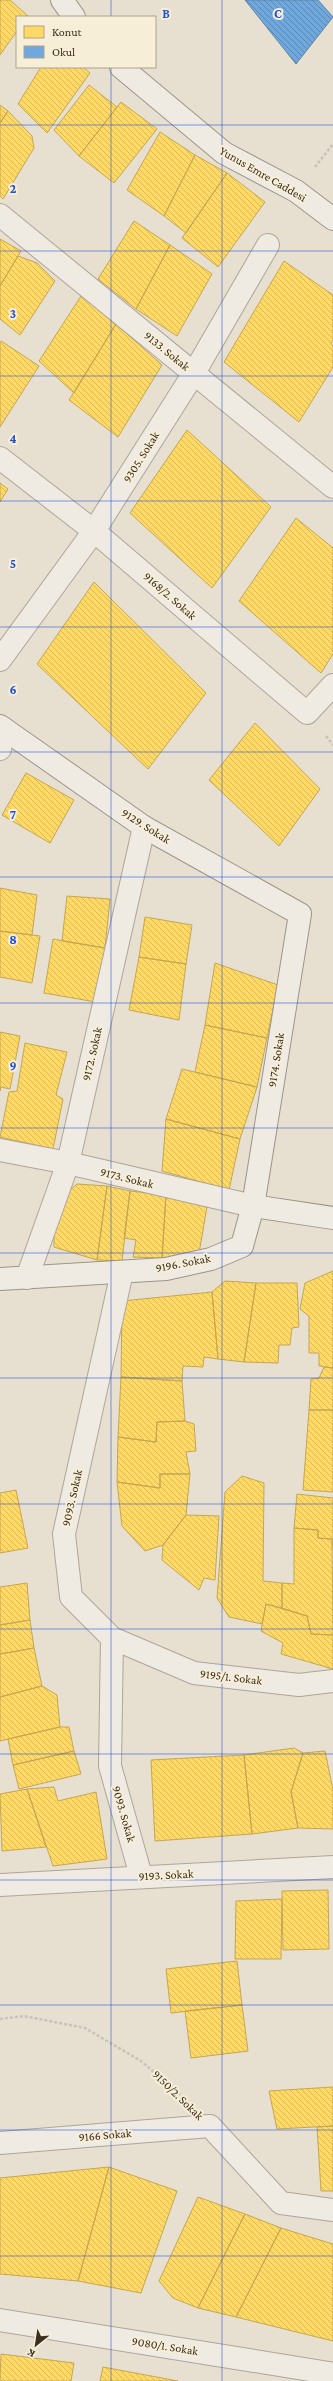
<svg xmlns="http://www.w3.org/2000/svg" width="333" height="2381" font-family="'Crimson Pro',serif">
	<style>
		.homes { fill: url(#homes-back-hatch); stroke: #c5a651 }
		.schools { fill: url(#schools-back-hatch); stroke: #6083a4 }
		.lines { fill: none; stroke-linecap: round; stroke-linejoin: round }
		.street-casing { stroke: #ada599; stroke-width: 24 }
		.secondary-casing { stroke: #9c958a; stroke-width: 24 }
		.path { stroke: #c8c2b9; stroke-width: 2.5; stroke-dasharray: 3 2; stroke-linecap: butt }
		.street { stroke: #efebe3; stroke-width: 22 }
		.secondary { stroke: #efebe3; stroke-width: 22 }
		.grid { fill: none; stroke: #1d4ed8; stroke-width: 1; stroke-opacity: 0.55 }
		.labels { text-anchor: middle; stroke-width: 4; stroke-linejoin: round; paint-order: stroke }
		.street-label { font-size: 12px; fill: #3d2e20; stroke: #f7eed8 }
		.grid-label { font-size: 13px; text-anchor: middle; font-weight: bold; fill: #1d4ed8; stroke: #f7eed8; stroke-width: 4; stroke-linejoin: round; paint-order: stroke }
	</style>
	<defs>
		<pattern id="homes-back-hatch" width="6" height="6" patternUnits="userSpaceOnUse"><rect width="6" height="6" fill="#ffd966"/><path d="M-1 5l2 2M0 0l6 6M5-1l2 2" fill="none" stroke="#dbbb58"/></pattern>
		<pattern id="schools-back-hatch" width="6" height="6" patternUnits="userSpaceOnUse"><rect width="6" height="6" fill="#6fa8dc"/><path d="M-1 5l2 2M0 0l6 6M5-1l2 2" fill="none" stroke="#5c89b2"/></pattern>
	</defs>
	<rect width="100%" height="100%" fill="#e7e0d1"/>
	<path class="homes" d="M0,0H10L28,16L17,17V31L0,55Z
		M41,67H83L90,73L47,133L18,104Z
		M89,85L117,107L79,156L54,130Z
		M121,102L157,129L114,183L79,156Z
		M0,105L8,111L0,123Z
		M8,111L32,136L34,148L3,199L0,196V123Z
		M160,132L195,155L164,216L127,190Z
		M195,155L227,173L186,233L164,216Z
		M227,173L265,202L218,267L182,238Z
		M134,221L170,245L136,309L98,279Z
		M0,239L21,251L0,286Z
		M170,245L212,274L177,336L136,309Z
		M18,256L37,263L55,281L20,335L0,319V286Z
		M284,261L333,295V340L331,344L333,346V367L299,422L224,362Z
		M81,296L116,324L74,393L39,361Z
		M116,324L162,365L118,437L69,400Z
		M1,341L39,366L0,427V343Z
		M187,430L271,507L212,588L130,513Z
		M0,483L8,489L0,502Z
		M296,518L333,548V654L321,673L239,601Z
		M94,582L206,693L148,769L37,664Z
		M255,723L320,789L279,846L209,780Z
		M26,773L74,800L50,843L2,815Z
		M0,888L37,895L32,935L0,931Z
		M67,896L110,899L105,948L62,941Z
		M145,917L192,925L186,964L139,957Z
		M0,931L40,936L32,983L0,977Z
		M53,939L105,948L96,1002L44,993Z
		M139,957L186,964L179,1020L129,1010Z
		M215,963L278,985L267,1038L205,1025Z
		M205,1025L267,1038L257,1087L195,1072Z
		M0,1032L20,1036L10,1089L1,1087L0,1091Z
		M25,1043L67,1052L56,1095L63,1099L53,1149L0,1137L9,1092L17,1091Z
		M182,1069L257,1087L240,1139L166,1119Z
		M166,1119L240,1139L229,1190L162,1171Z
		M77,1184L107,1186L97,1260L54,1247V1204Z
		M107,1186L130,1191L122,1261L97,1260Z
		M130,1191L166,1195L162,1258L133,1257L136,1240L124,1238Z
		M166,1195L207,1207L198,1259L162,1258Z
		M333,1271V1368L319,1366V1353H309V1316L300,1309L305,1283Z
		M225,1281L256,1283L244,1362L218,1359L212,1292Z
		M256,1283H297L299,1327L292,1328L290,1345H279L278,1363L244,1362Z
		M212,1292L218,1359L204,1357L203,1367L183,1366L182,1381L121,1377L122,1301Z
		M333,1366V1410H309L311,1379L319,1378L324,1367L333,1368Z
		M121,1377L182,1381L185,1421L157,1422L156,1442L118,1437Z
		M309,1410H333V1492L303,1490Z
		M185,1421L194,1424L196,1451L186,1452L190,1474H160V1488L117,1482L118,1437L156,1442L157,1422Z
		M160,1474H190L186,1515L163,1545L145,1551L122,1526L117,1482L160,1488Z
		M242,1476L264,1483L263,1581L282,1583V1608L266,1604L262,1624L229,1617L217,1598L225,1492Z
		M16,1490L28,1548L0,1553V1493Z
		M297,1494L333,1498V1548L332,1539L318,1538V1530L294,1528Z
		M186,1515L219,1516L215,1580L204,1578L199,1590L162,1560L163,1545Z
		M294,1528L318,1530V1538L332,1539L333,1635L311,1634L307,1616L282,1608V1583L294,1584Z
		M27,1583L30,1620L0,1625V1587Z
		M266,1604L307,1616L311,1634L333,1635V1669L281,1654L283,1643L261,1631Z
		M30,1620L34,1648L0,1654V1625Z
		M34,1648L42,1686L0,1697V1654Z
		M42,1686L57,1695L60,1727L0,1741V1697Z
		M60,1727H69L74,1751L13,1765L8,1739Z
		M294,1748L303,1753L291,1792L298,1828L252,1834L244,1755Z
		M74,1751L81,1774L19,1789L13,1765Z
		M325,1751L333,1790V1829L298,1828L291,1792L303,1753Z
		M244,1755L252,1834L155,1841L151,1760Z
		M54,1787L58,1801L96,1792L107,1859L53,1866L27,1789Z
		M27,1789L46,1847L2,1851L0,1794Z
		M328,1890L329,1949L283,1950L282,1891Z
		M282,1899L281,1959H235L236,1901Z
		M237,1961L242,2005L171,2013L166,1969Z
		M242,2005L248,2051L191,2058L185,2011Z
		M333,2087V2126L277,2129L269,2091Z
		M333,2126V2191H321L317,2127Z
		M109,2167L177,2191L141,2293L78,2281Z
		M109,2167L78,2281L0,2274V2178Z
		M198,2197L245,2214L198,2308L173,2298L159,2281Z
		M245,2214L281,2228L236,2317L198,2308Z
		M281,2228L333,2244V2341L236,2317Z
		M1,2354L74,2363L71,2381H0Z
		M103,2367L178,2381H100Z"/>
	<path class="schools" d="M245,0H318L333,17L296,64Z"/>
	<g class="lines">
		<g class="street-casing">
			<path id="street" d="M0,215L333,487
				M0,458L94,531L307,713L333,685
				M0,660L94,531L194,373L268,245
				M0,749L4,729
				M0,1150L68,1163L253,1206
				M122,1272L64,1534L71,1597L112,1638L194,1673L299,1685L333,1681
				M27,1278L68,1163L144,827
				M112,1638L110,1766L141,1876
				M0,1885L333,1867
				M0,2143L210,2126L281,2203L333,2210
				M0,2320L329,2373"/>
		</g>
		<g class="secondary-casing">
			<path id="secondary" d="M62,0L74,17
				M121,67L224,153L296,191L333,219
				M0,726L144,827L300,914L253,1206L242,1246L211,1259L166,1269L0,1279
				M253,1206L333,1218"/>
		</g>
		<path class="path" d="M315,167L333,144
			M326,736L333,745
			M0,2019L24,2016L85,2028L141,2061L183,2097"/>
		<use href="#street" class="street"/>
		<use href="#secondary" class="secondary"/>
	</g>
	<path class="grid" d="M111,0V17M222,0V2381M111,67V2381M0,125H333M0,251H333M0,376H333M0,501H333M0,627H333M0,752H333M0,877H333M0,1003H333M0,1128H333M0,1253H333M0,1378H333M0,1504H333M0,1629H333M0,1754H333M0,1880H333M0,2005H333M0,2130H333M0,2256H333"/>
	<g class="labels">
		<g class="street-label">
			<text transform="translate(263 174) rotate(30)" y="4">Yunus Emre Caddesi</text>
			<text transform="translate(167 351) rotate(39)" y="4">9133. Sokak</text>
			<text transform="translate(141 457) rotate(-58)" y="4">9305. Sokak</text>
			<text transform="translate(170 596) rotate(41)" y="4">9168/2. Sokak</text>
			<text transform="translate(146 826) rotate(32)" y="4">9129. Sokak</text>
			<text transform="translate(92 1054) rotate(-77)" y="4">9172. Sokak</text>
			<text transform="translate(276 1060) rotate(-81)" y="4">9174. Sokak</text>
			<text transform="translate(127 1178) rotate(14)" y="4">9173. Sokak</text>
			<text transform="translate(183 1263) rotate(-11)" y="4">9196. Sokak</text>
			<text transform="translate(72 1498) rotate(-77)" y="4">9093. Sokak</text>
			<text transform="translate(231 1677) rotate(7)" y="4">9195/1. Sokak</text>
			<text transform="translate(124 1814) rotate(74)" y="4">9093. Sokak</text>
			<text transform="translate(166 1875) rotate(-3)" y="4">9193. Sokak</text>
			<text transform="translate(178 2095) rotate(44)" y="4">9150/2. Sokak</text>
			<text transform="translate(105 2135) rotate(-5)" y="4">9166 Sokak</text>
			<text transform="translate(165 2346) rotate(9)" y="4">9080/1. Sokak</text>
		</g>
	</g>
	<g class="grid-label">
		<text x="166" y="18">B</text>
		<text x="278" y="18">C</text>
		<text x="13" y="193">2</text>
		<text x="13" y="318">3</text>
		<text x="13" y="443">4</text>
		<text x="13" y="568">5</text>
		<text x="13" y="694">6</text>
		<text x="13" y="819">7</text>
		<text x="13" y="944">8</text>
		<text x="13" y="1070">9</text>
	</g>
	<rect x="16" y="16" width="140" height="52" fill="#f7eed8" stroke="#ada18e"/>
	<rect x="24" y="26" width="20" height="12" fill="#ffd966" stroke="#ada18e"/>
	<text x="52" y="36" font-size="12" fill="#3d2e20">Konut</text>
	<rect x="24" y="46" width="20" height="12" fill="#6fa8dc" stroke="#ada18e"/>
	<text x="52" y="56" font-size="12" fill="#3d2e20">Okul</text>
	<g transform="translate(36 2345) rotate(210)" stroke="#f7eed8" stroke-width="3" paint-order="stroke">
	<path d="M0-3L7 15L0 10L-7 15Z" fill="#3d2e20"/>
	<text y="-6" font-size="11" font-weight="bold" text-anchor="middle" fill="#3d2e20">K</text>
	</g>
</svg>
